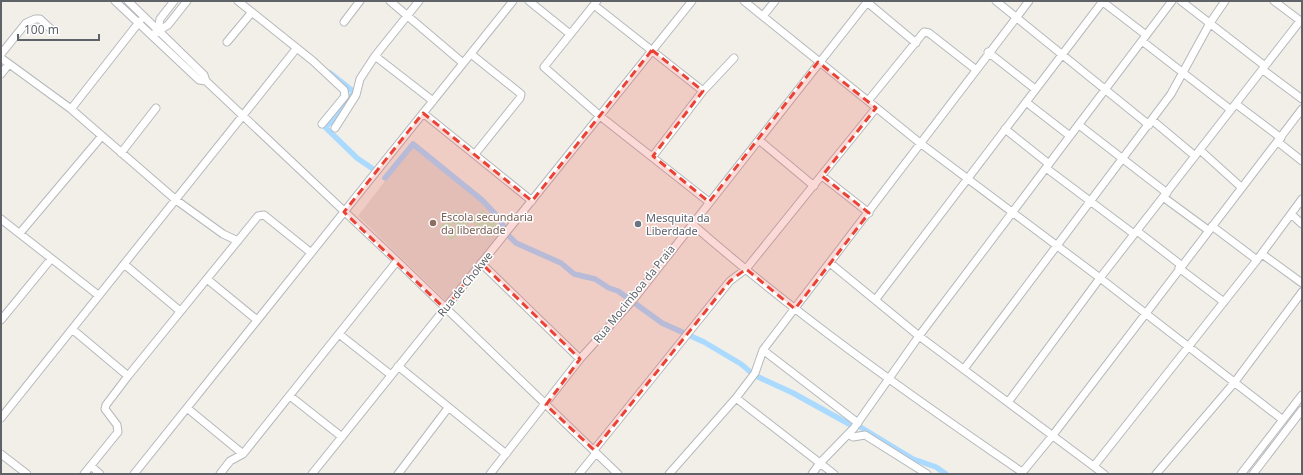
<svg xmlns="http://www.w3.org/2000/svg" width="1303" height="475" font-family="'Noto Sans',sans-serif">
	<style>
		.education { fill: #e1ded6 }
		.park { fill: #c5e8c5 }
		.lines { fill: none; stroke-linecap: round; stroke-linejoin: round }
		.canal { stroke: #aadaff; stroke-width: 5.5 }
		.minor-casing { stroke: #b5b8bc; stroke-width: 9 }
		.minor { stroke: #fff; stroke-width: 7 }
		.marked { fill: #ea4335; fill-opacity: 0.2; stroke: #ea4335; stroke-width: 3; stroke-dasharray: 8 5; stroke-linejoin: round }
		.education-dot { fill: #8d6e63; stroke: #fff; stroke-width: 1.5 }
		.worship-dot { fill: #6b7280; stroke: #fff; stroke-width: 1.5 }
		.labels { text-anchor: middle; stroke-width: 3; stroke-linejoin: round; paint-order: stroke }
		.education-label { font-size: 11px; fill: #785e54; stroke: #fff; text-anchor: start }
		.worship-label { font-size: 11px; fill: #5b616d; stroke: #fff; text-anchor: start }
		.street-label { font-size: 11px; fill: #5f6368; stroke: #fff }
	</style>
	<rect width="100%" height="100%" fill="#f1efe8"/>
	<path class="education" d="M413,145L475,194L496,217L504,230L446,301L358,216Z"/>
	<path class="park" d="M483,210L500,228L488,238L471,220Z
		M457,211L469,223L461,231L449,219Z
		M447,220L459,233L451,240L440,227Z"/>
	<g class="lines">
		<path class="canal" d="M330,73L354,92L337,117L325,127L357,158L376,171
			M385,178L413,144L482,200L499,218L509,236L516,243L561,263L574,274L595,279L609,288L618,291L662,323L704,342L741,364L754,375L793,393L849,424L857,425L913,459L936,467L946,474"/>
		<g class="minor-casing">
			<path id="minor" d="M115,1L199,80L206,81
				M128,1L204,75L206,81L397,261L618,474
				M238,1L313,61L344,90L345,96L322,124
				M390,1L463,63
				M529,1L570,34
				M597,1L544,67L600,116L709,202
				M744,1L920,143L1100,278L1283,420
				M996,1L1149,125
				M1181,1L1265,66
				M1274,1L1302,22
				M867,2L916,43
				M1103,2L1146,35
				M594,5L703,91
				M763,16L775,1
				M344,22L360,1
				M158,30L160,19L174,1
				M155,33L168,25L187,1
				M1142,41L1231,110
				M227,42L252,12
				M988,52L1035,89
				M1,54L26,23L35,19H40L52,30
				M471,54L521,94L520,98L475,154
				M375,56L433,101
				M1,58L71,109L176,200L223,234L238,241
				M1263,70L1302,99
				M1,74L9,64
				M868,101L924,32L929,33L975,69
				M1026,102L1070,136
				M1236,104L1281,138
				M71,109L140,21
				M423,113L532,201
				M1152,120L1195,156
				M1079,125L1167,193
				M335,128L356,95L360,79L375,56L419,1
				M1005,129L1049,164
				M759,140L814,186
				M1278,142L1302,161
				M1200,150L1241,187
				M121,153L156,108
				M653,156L703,91L734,58
				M1046,168L1134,234
				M822,176L869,213
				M1163,197L1208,230
				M1291,214L1302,224
				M1,219L98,295
				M691,223C795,314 908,394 1022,472
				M1212,226L1257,260
				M1137,231L1181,265
				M20,233L101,137
				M1262,254L1302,283
				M481,263L580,359
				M830,263L919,336L1104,474
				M124,264L180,311
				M1179,268L1224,302
				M207,279L257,320
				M876,299L1103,1
				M1,320L51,259
				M72,329L128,376
				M339,334L391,375
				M763,350L858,423
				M398,366L506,454
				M964,369L1171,94L1210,23L1225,1
				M290,396L342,437
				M736,398L834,474
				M1009,401L1100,278L1300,21
				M187,408L243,454
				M1,418L296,49
				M848,434L853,437L865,435L927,474
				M594,450L730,281L746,269L876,108
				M1,454L27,474
				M91,466L100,474
				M1094,466L1257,260L1302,199
				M84,474L118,432L117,425L105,409L106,405L128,376L258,216L264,215L310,252
				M134,474L513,1
				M220,474L230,461L243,454L397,261
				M312,474L692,1
				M398,474L448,408
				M490,474L580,359L633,300L868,1
				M579,474L596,453
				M669,474L736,398L755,373L763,350L1029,1
				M812,474L820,463L854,428L919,336L1172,1
				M1021,474L1053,435L1302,109
				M1156,474L1234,383L1302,292
				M1241,474L1302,395
				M1253,474L1302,410"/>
		</g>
		<use href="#minor" class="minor"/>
	</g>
	<path class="marked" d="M652,50L703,91L653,156L709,202L818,62L876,108L822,176L869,213L795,309L746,269L730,281L594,450L546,405L580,359L481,263L445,309L344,212L423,113L532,201Z"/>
	<circle class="education-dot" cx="433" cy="223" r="4"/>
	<circle class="worship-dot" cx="638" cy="224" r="4"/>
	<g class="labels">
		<g class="education-label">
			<text x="441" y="221">Escola secundaria<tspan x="441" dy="13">da liberdade</tspan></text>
		</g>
		<g class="worship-label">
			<text x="646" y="222">Mesquita da<tspan x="646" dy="13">Liberdade</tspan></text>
		</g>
		<g class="street-label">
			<text transform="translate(465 284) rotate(-51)" y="4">Rua de Chokwe</text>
			<text transform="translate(634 294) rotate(-51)" y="4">Rua Mocimboa da Praia</text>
		</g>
	</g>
	<rect width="1303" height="475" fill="none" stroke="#5f6368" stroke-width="4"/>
	<path d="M18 34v6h81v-6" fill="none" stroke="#5f6368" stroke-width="2"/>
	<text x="24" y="34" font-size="12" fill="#5f6368" stroke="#ffffff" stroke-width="3" paint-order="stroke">100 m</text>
</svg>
